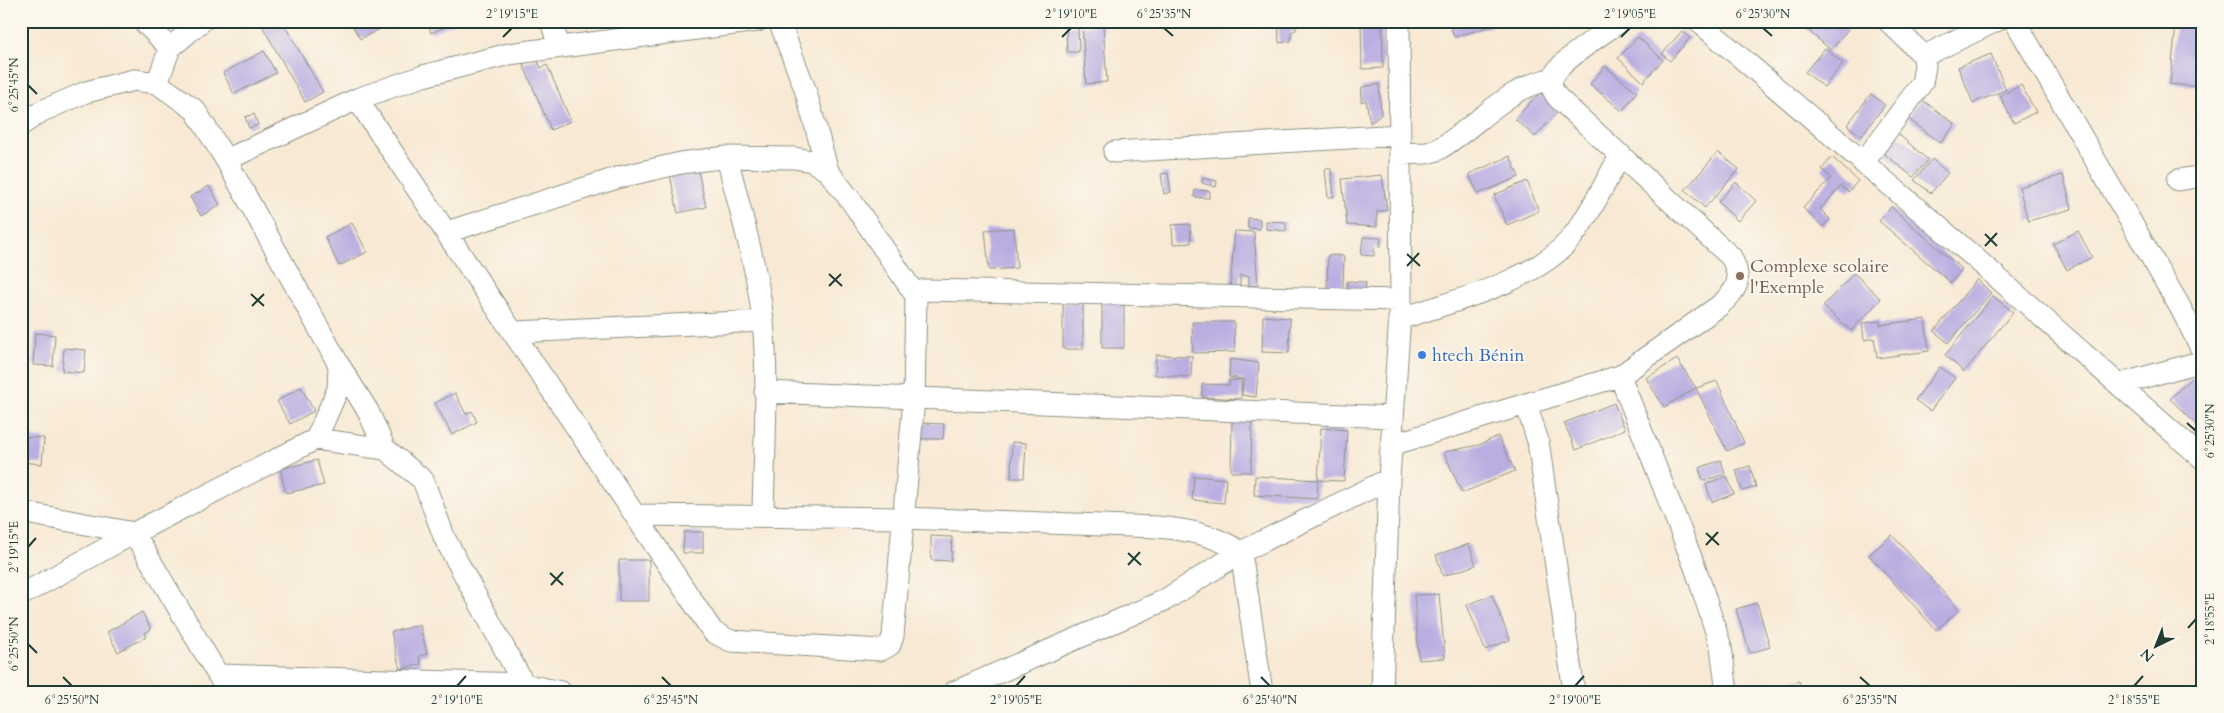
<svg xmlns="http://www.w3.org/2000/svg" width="2224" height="713" font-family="Cardo,serif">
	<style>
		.building { fill: #b9ade1 }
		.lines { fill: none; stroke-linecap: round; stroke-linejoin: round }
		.minor-casing { stroke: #8c9384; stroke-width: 23 }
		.minor { stroke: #fff; stroke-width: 21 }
		.ticks { fill: none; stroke: #1f3d34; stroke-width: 2 }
		.education-dot { fill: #8d6e63; stroke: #fbf7ec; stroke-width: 2 }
		.shop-dot { fill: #3f7fe0; stroke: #fbf7ec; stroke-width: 2 }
		.labels { text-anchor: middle; stroke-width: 4; stroke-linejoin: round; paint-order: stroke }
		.education-label { font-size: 18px; fill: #785e54; stroke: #fbf7ec; text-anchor: start }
		.shop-label { font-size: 18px; fill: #366cbe; stroke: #fbf7ec; text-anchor: start }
		.neatline { fill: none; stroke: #1f3d34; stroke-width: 2 }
		.ticks-label { font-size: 12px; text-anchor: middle; fill: #1f3d34 }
	</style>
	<rect width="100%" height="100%" fill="#fbf7ec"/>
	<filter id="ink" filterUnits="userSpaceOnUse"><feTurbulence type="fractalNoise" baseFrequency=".02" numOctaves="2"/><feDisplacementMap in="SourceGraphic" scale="10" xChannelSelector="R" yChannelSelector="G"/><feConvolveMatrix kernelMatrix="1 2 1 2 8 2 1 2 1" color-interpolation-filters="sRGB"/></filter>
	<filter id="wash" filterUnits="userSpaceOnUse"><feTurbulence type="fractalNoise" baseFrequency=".0096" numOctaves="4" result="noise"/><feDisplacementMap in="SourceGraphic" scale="20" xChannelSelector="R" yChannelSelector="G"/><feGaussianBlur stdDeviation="1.12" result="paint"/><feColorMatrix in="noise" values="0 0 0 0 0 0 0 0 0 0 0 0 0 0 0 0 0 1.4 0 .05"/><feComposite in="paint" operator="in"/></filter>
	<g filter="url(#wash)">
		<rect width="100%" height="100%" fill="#f8e9d4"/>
		<g id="blocks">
			<path class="building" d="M262,21H282L323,92L305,102L260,22Z
				M350,21H376L380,29L360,39Z
				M427,21H459L431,33Z
				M1278,21L1296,23V30L1291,32V41L1279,43Z
				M1361,21H1382L1383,68L1362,69Z
				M1475,21H1506V22L1454,37L1451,28Z
				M1749,21H1762L1759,27Z
				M1797,21H1841L1849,28L1831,50Z
				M2176,24L2203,27L2200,87L2170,84Z
				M1103,25L1107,82L1086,84L1082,26Z
				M1066,26H1078L1079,52H1067Z
				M1682,31L1690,38L1670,61L1662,54Z
				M1638,37L1663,60L1643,82L1618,58Z
				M1825,48L1843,63L1824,87L1805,72Z
				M264,51L276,73L234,94L223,73Z
				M1991,54L2006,90L1973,103L1958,67Z
				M537,59L541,68L547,65L571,121L551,130L523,64Z
				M1605,66L1637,92L1622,111L1590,84Z
				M1379,84L1381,115L1370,123L1366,100L1361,102L1362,87Z
				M2021,85L2036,112L2014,123L2000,96Z
				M1540,92L1559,110L1535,137L1515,119Z
				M1871,94L1885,105L1861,136L1847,125Z
				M1921,99L1955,124L1941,143L1907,118Z
				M254,114L258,125L249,128L245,117Z
				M1897,133L1928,160L1913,177L1881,151Z
				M1718,152L1739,169L1705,208L1685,190Z
				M1510,156L1519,177L1478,194L1469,174Z
				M1832,157L1858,181L1848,192L1841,186L1820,209L1830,219L1823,227L1803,208L1831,178L1822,169Z
				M1932,159L1948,173L1931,193L1914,180Z
				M1325,169H1331L1334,197H1328Z
				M698,170L706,207L678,213L670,175Z
				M1168,173L1171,192L1164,194L1161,174Z
				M1382,175L1387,210L1377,212V227L1347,225L1342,179Z
				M2063,175L2072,209L2028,221L2019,187Z
				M1203,178L1217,181L1216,187L1202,183Z
				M1527,181L1539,211L1507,225L1494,195Z
				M1736,182L1756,201L1738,221L1718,202Z
				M209,186L220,205L201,216L190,197Z
				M1195,190L1210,191L1209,198L1194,197Z
				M1891,207L1962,269L1951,283L1879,221Z
				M1248,218L1260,219V229L1248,228Z
				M1266,221L1286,222V231L1266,229Z
				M352,223L367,252L339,266L325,237Z
				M1190,224L1191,243L1173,244L1172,225Z
				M1014,228L1017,268L989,270L985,230Z
				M1235,231L1254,232L1258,285L1249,286V276L1240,275V287L1230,288Z
				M2078,231L2092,257L2067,270L2053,244Z
				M1363,237L1381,238L1380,247L1374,248V256L1361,255Z
				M1328,255L1344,256L1343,288H1327Z
				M1854,273L1881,299L1851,331L1823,306Z
				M1977,279L1991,293L1948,343L1934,331Z
				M1347,281L1366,282L1365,290L1347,289Z
				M1993,296L2013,312L1964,372L1945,355Z
				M1102,298H1124V348H1102Z
				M1063,303H1083V349H1063Z
				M1263,316L1290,318L1289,353L1262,352Z
				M1925,319L1929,351L1877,358L1874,338L1864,340L1862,323L1880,321V325Z
				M1192,322H1234L1235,352L1193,353Z
				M35,333L55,335L53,366L33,365Z
				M64,348L86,350L84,373L62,371Z
				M1156,355L1192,356L1191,377L1155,375Z
				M1230,359L1259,363L1256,397L1242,395L1243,379L1229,377Z
				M1677,359L1696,388L1664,407L1646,378Z
				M1940,367L1955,378L1930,411L1915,400Z
				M2203,369V417L2196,424L2170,399L2191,378L2193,380Z
				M1229,380H1241V399L1202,397V384L1229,385Z
				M1717,381L1744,443L1727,451L1696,388Z
				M301,387L314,411L290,424L277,401Z
				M455,393L466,414L472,411L477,422L452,435L435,403Z
				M1614,403L1625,429L1576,450L1564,423Z
				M1232,418H1252L1251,472H1231Z
				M921,423L944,424L943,439H920Z
				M2203,423V442L2194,432Z
				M1321,428L1347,430L1344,481L1318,480Z
				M1498,436L1515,471L1462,493L1444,452L1479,445Z
				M21,437L44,438L42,464L21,462Z
				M1012,442L1026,443L1024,478H1011Z
				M317,460L324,485L286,493L280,469Z
				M1721,460L1725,474L1703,481L1699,468Z
				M1750,466L1756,487L1742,491L1736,470Z
				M1194,476L1226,479L1224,503L1192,500Z
				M1255,476L1318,480L1317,499L1254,495Z
				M1727,476L1734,494L1712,502L1706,484Z
				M684,532H703V553H683Z
				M1892,535L1959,610L1936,630L1869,555Z
				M931,536L952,537L951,561L931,560Z
				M1469,544L1476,565L1443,576L1436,555Z
				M619,560H649V601H619Z
				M1439,594L1445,658L1419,660L1414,595Z
				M1492,595L1510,640L1485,650L1467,605Z
				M1757,603L1770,647L1750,653L1736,609Z
				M142,612L151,629L145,633L147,636L118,652L107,632Z
				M420,625L427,654L419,656L421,664L400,669L391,632Z
				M1799,681L1803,692H1790L1788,684Z"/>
		</g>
	</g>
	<g filter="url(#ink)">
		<use href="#blocks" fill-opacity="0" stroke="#8c9384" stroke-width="1"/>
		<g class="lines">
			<g class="minor-casing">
				<path id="minor" d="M143,21L170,48
					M551,21L559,47
					M779,21L805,89L828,171
					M1698,21L1974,257L2203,459
					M1888,21L1924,56
					M2015,21L2180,307L2203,352
					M157,83L170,48L202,21
					M357,99L713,632L731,641L881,650L890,645L893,636L914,399L916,296L852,202L828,171L812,161L794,158L727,157L681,163L620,177L447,232
					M21,125L42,111L86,92L134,80L157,83L195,110L226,160L339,365L368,411L385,449L423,480L445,539L528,692
					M1114,152L1400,135
					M1400,154L1427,153L1437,150C1476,128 1507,86 1552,79
					M727,157C740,211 757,265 763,321C769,385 764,451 763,515
					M226,160L357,99L423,76L509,54L757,21
					M1863,163L1922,83L1925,66L1924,56L1996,21
					M2178,180L2203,176
					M916,296L924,290L1401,300
					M1399,319C1451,302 1538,281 1572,237C1591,214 1605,181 1621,155
					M515,332L763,321
					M1620,376L1719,306C1738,290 1743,280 1731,257L1558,98C1554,92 1550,88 1552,80C1556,62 1605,33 1620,21
					M2120,384L2203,361
					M765,392L1393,417
					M1526,404L1620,376L1696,570L1721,647L1727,692
					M316,439L338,389L339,365
					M1391,445L1526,404L1538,441L1574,692
					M21,512L134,533L228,692
					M636,515L902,518L1158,527C1189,530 1215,535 1241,552L1262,692
					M21,595L134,533L316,439L385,449
					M218,675L523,684L561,692
					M954,692L1165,600L1241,552L1389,479
					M1382,692L1389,479L1401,300L1399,21"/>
			</g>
			<use href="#minor" class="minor"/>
		</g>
	</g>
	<path class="ticks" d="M1164,28L1173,36M1763,28L1772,36M503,37L512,28M1062,37L1071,28M1621,37L1630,28M28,85L37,94M1985,234L1997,246M1985,246L1997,233M1407,254L1420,266M1407,266L1419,253M829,274L842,286M829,286L841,274M251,294L264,306M252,306L264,294M2187,423L2196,431M1706,533L1719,545M1706,545L1718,532M28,547L36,538M1128,553L1141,565M1128,565L1140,552M550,573L563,585M551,585L563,572M2188,628L2196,619M28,644L37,653M63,677L72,686M662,677L671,686M1261,677L1270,686M1860,677L1870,686M457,686L466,676M1016,686L1025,676M1575,686L1584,676M2134,686L2143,676"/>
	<circle class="education-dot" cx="1740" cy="276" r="5"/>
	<circle class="shop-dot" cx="1422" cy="355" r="5"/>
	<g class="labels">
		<g class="education-label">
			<text x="1750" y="272">Complexe scolaire<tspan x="1750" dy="21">l'Exemple</tspan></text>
		</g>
		<g class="shop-label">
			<text x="1432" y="361">htech Bénin</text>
		</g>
	</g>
	<rect width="2224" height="713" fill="none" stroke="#fbf7ec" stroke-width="55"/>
	<g transform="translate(2156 646) rotate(223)" stroke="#fbf7ec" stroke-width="4" paint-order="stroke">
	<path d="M0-4L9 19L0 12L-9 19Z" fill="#1f3d34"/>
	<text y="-8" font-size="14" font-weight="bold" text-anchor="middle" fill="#1f3d34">N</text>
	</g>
	<rect x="28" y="28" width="2168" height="658" class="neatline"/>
	<g class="ticks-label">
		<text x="512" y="18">2°19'15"E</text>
		<text x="1071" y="18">2°19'10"E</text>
		<text x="1164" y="18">6°25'35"N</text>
		<text x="1630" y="18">2°19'05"E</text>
		<text x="1763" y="18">6°25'30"N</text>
		<text transform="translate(14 85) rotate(-90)" y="4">6°25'45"N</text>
		<text transform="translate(2210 431) rotate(-90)" y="4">6°25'30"N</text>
		<text transform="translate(14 547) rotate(-90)" y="4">2°19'15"E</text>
		<text transform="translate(2210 619) rotate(-90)" y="4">2°18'55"E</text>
		<text transform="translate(14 644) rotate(-90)" y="4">6°25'50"N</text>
		<text x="72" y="704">6°25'50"N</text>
		<text x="457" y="704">2°19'10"E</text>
		<text x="671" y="704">6°25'45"N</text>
		<text x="1016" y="704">2°19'05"E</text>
		<text x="1270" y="704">6°25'40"N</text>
		<text x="1575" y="704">2°19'00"E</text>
		<text x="1870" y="704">6°25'35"N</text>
		<text x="2134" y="704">2°18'55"E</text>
	</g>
</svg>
